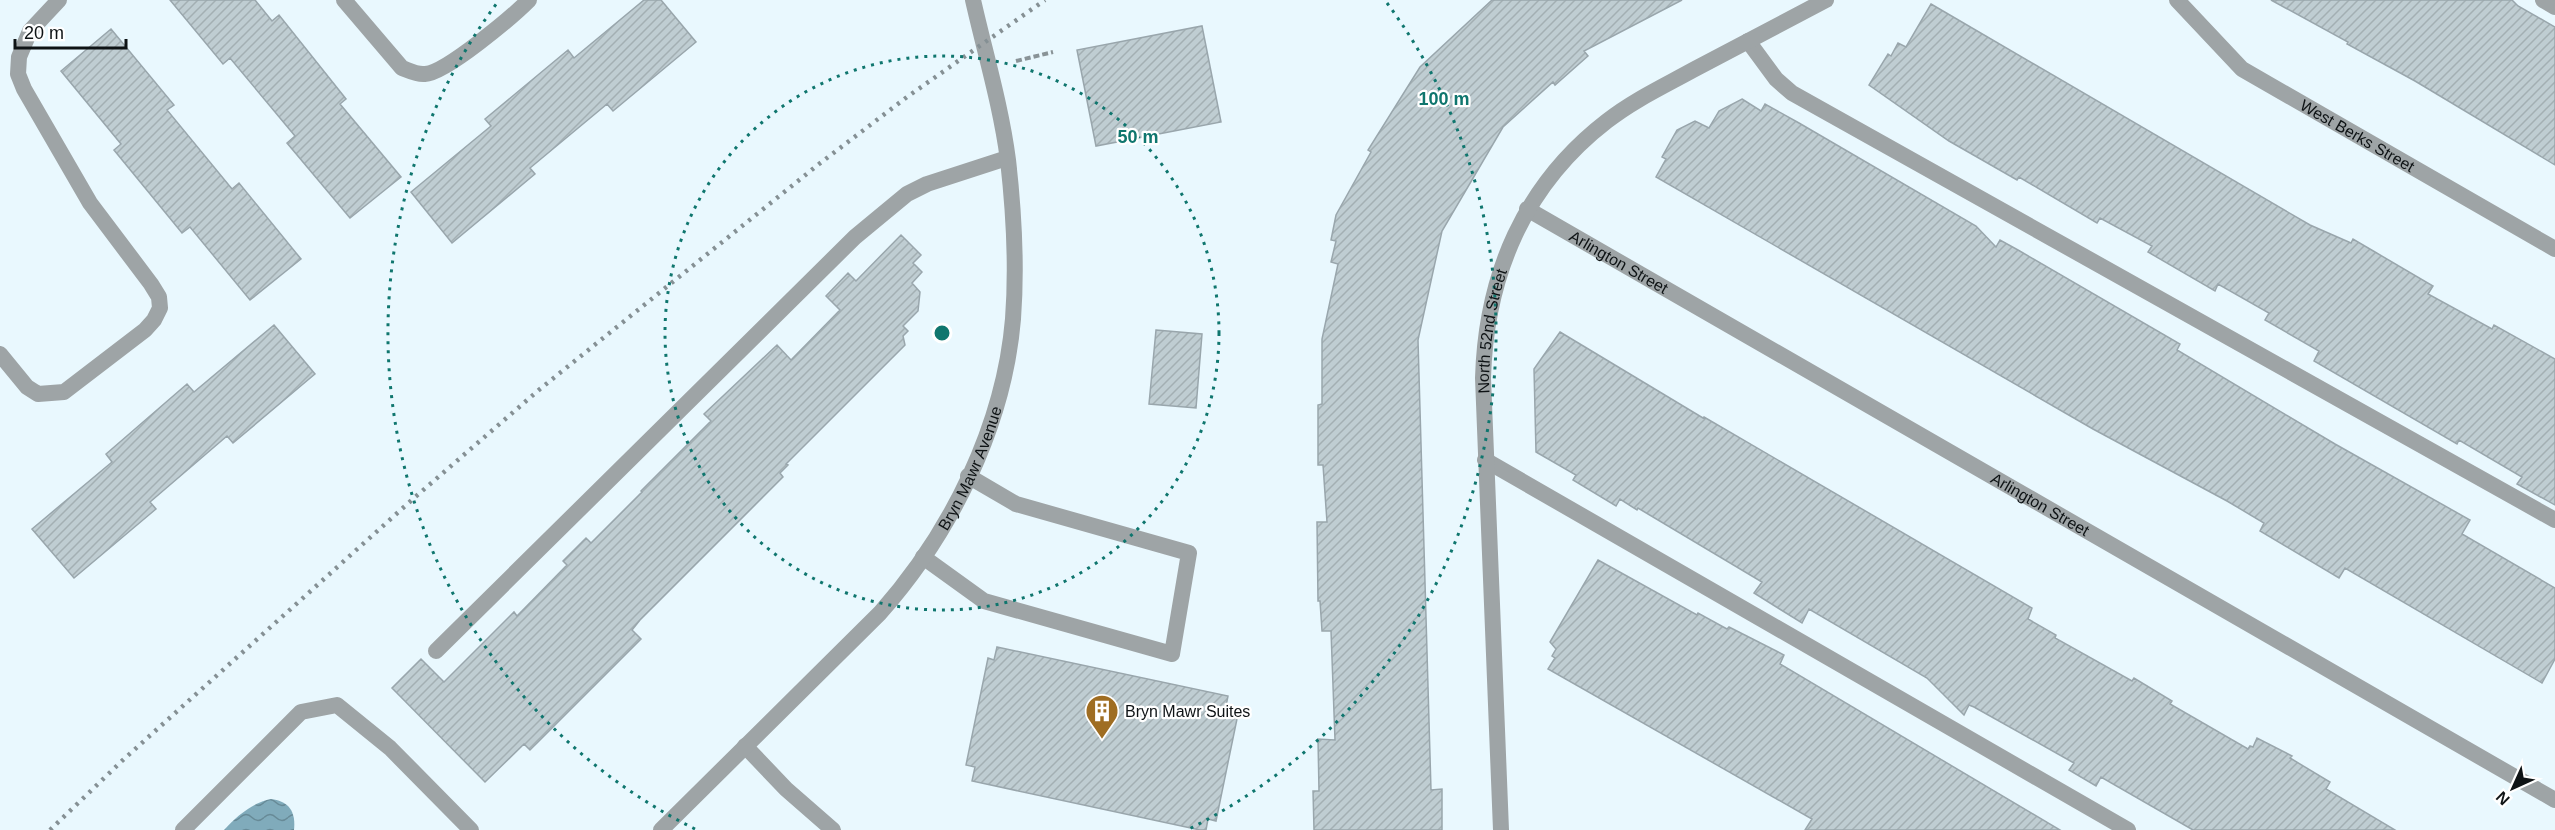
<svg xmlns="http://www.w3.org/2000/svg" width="2555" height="830" font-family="Helvetica,sans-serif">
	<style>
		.water { fill: url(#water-waves) }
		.building { fill: url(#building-hatch); stroke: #99a6ac; stroke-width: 1.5 }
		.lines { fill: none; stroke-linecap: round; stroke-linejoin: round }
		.path { stroke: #899397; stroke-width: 4; stroke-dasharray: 6 3; stroke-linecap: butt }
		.service { stroke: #9ea4a6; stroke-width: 16 }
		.minor { stroke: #9ea4a6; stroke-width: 16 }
		.tertiary { stroke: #9ea4a6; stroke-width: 16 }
		.rail { stroke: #859094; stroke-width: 4.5; stroke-dasharray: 3 6; stroke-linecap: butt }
		.ring { fill: none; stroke: #0f766e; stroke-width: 3; stroke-dasharray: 3 6 }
		.labels { text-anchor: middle; stroke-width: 4.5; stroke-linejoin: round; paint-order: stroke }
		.street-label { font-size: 16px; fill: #0e1315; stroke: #fff }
		.poi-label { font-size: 16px; fill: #0e1315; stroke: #fff; text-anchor: start }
		.centre { fill: #0f766e; stroke: #fff; stroke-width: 3 }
		.ring-label { font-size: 18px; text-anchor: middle; font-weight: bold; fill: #0f766e; stroke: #fff; stroke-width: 4.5; stroke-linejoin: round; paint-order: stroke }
	</style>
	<defs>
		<pattern id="water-waves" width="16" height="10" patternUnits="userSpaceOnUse" patternTransform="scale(1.5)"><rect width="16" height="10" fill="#80abbb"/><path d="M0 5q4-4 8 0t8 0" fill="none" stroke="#678a97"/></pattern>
		<pattern id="building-hatch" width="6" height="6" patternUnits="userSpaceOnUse" patternTransform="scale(1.5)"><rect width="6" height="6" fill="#bfcdd2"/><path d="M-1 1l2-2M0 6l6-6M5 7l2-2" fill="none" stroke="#a3afb3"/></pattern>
	</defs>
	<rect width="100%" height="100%" fill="#e9f8fe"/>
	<path class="water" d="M271,799C289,801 296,812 294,830H224C237,816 252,803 271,799Z"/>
	<path class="building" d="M170,0H255L272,21L279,15L346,99L340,104L401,177L350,218L287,143L295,136L230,58L223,64Z
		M644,0H661L696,42L613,111L607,104L530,168L535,174L452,243L411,192L491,126L485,119L568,50L574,58Z
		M1492,0H1682L1584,51L1588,56L1555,85L1553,82L1503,127L1442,231L1418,340L1431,790L1442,789V830H1314L1313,791H1319L1318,739L1335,740L1331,631H1322L1320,601H1318L1317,522H1327L1323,465H1318V405L1322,404V339L1338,264L1331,262L1336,241L1331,240L1336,215L1371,152L1368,150L1420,67Z
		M2271,0H2512L2518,6L2555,27V165L2415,81L2347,44L2348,42Z
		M1931,4L2310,225L2351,243L2353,239L2375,252L2433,286L2428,294L2492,329L2494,325L2555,359V505L2517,484L2522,477L2459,440L2457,444L2314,361L2319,351L2265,320L2269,313L2218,284L2215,291L2148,252L2152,246L2100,218L2097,223L2019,177L2017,180L1949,141L1869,85L1888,54L1891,56L1898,43L1906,47Z
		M1202,26L1221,122L1096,146L1077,50Z
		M111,29L174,105L167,110L232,189L239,183L301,259L250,300L190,227L182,233L114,150L121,144L61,71Z
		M1742,99L1761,111L1765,104L1799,123L1976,226L1996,247L2000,240L2018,250L2180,344L2177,350L2335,444L2470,520L2462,534L2555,588V659L2542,683L2345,568L2339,578L2260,531L2264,523L2227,501L2093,429L1656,177L1666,159L1662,157L1677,130L1695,121L1709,128L1719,111Z
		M901,235L921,255L913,263L922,272L912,283L920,292L918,311L903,326L908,331L903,336L905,345L786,464L788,465L780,473L783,477L640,620L632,630L641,639L530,750L524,744L485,782L392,688L421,659L444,682L514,612L517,616L567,565L563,561L586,538L591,543L642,492L641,491L711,421L704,414L777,345L791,360L840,310L826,296L848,273L856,281Z
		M274,325L315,374L233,443L227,436L150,502L156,509L74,578L32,529L112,462L106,454L187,384L194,392Z
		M1156,330L1202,334L1196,408L1149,404Z
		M1560,332L1703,418L1704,417L2032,608L2028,619L2056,635L2055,638L2132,681L2134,678L2172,701L2170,704L2248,749L2250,746L2253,747L2257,738L2292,756L2290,758L2330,782L2326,789L2395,830H2193L2101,777L2096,786L2069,770L2074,763L1974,707L1969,705L1964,715L1927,678L1809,609L1802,623L1754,593L1762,582L1638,508L1637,510L1620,499L1616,506L1573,480L1576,475L1536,452L1534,369Z
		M1598,560L1697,615L1698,613L1727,629L1729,627L1784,655L1780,664L2060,830H1805L1812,819L1548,669L1555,658L1552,656L1556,649L1550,642Z
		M997,647L1228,696L1225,711L1238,714L1216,821L1208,819L1206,830H1200L972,781L975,767L966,765L988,658L994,660Z"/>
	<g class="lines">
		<path class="path" d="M1016,61L1053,52"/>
		<path class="service" d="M344,0L402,68C410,71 417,75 425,74C446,73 513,16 529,0
			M2543,0L2555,7
			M1748,41L1776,79L1792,93L2555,520
			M0,354L27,387L38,394L64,392L145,330L154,320L160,308L159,297L151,284L90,203L24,89L18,74L19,57L30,31L59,0
			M1485,460L2128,830
			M923,557L984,601L1172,654L1189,553L1016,504L968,476
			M436,651L855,237L907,194L927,184L1007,158
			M183,830L301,712L337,705L390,748L471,830"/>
		<g class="minor">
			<path id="s1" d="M2177,0L2242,69L2555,249"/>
			<path id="s2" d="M1527,209L2555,800"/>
			<path d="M745,746L786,789L833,830"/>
			<path id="s3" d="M1501,830L1483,378C1486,275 1524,185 1607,121C1634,100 1664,86 1693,70C1738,46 1782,23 1826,0"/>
		</g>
		<path class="tertiary" id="s4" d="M661,830L880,613C951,533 1004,426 1013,319C1017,266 1014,213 1008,160C1001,106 985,53 973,0"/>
		<path class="rail" d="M50,830L124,759L414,498L540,389L819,164L907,97L1045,0"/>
	</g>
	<g class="ring">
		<circle cx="942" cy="333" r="277"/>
		<path d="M695 829A554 554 0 0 1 497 3M1387 3A554 554 0 0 1 1189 829"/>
	</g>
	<defs>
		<g id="building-pin" transform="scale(1.725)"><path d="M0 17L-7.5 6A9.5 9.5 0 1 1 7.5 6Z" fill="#9f6d22" stroke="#fff"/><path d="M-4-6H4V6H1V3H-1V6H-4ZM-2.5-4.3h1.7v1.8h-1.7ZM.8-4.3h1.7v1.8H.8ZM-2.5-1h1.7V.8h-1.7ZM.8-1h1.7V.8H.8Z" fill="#fff"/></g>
	</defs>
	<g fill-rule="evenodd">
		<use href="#building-pin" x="1102" y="711"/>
	</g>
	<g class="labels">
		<g class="street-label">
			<text dy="6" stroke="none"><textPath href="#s1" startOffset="228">West Berks Street</textPath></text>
			<text dy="6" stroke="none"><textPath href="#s2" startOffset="106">Arlington Street</textPath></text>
			<text dy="6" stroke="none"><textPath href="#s3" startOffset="500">North 52nd Street</textPath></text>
			<text dy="6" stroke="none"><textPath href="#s4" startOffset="480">Bryn Mawr Avenue</textPath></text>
			<text dy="6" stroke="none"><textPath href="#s2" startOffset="592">Arlington Street</textPath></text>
		</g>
		<g class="poi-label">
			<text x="1125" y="717">Bryn Mawr Suites</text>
		</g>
	</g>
	<circle cx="942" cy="333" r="9" class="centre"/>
	<g class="ring-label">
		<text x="1444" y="105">100 m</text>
		<text x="1138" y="143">50 m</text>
	</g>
	<g transform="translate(2513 788) rotate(225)" stroke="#ffffff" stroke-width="4.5" paint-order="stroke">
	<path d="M0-4.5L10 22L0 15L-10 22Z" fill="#0e1315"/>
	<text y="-9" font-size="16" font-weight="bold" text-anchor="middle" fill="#0e1315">N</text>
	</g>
	<path d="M15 39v9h111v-9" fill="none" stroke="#0e1315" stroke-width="3"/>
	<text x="24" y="39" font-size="18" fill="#0e1315" stroke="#ffffff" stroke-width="4.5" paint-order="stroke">20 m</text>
</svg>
